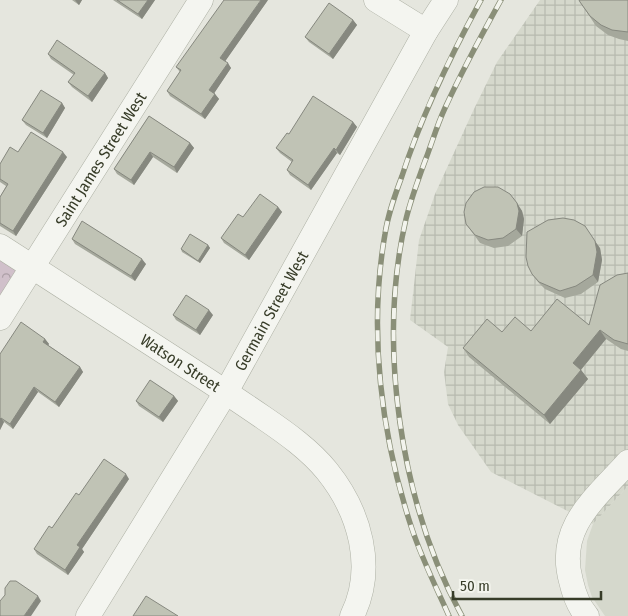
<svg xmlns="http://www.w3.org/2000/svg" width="628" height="616" font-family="'Fira Sans Condensed',sans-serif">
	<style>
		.built { fill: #d5d8cc }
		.industrial { fill: url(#industrial-grid) }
		.forest { fill: url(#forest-crowns) }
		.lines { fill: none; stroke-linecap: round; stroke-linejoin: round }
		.minor-casing { stroke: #adb0a4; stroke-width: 25 }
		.minor { stroke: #f4f5f0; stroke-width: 24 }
		.rail-casing { stroke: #8a8f78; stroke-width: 5.5 }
		.rail { stroke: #f3f4ed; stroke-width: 4; stroke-dasharray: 11; stroke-linecap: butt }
		.wall { fill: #a5a89c }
		.shaded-wall { fill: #86887f }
		.building { fill: #c0c3b5; stroke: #86887f }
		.labels { text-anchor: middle; stroke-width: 4.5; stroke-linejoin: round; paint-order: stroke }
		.street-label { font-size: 16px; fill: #373c28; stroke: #f3f4ed }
	</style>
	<defs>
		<pattern id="industrial-grid" width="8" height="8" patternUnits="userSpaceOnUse" patternTransform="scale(1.25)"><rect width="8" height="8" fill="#d5d8cc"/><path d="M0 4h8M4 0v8" fill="none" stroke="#b7baaf"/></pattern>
		<pattern id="forest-crowns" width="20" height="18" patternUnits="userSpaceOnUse" patternTransform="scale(1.25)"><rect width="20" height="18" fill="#d0c0ca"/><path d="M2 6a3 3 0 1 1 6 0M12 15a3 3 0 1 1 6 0" fill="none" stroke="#aa9da4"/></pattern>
	</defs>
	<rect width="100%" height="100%" fill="#e5e6de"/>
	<path class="built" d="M628,486V616H605L592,597L588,585L585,570L587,541L593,524Z"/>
	<path class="industrial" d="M540,0H628V486L593,524L491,472L458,425L448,404L444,372L448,347L410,320L419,240L435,194L473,111L497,62Z"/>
	<path class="forest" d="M0,246L32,267L0,318Z"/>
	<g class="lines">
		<g class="minor-casing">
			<g id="minor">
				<path d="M376,0L426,31"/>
				<path id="s1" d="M0,246C66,288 132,331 198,374C220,388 242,403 264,418C286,433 310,450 327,471C360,512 376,568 352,616"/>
				<path id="s2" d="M0,318L201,0"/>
				<path id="s3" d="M88,616L226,392L426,31L446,0"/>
				<path d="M587,616C578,606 574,594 571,581C556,527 596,498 628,462"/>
			</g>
		</g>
		<use href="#minor" class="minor"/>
		<g class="rail-casing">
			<path id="rail" d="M449,616C436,587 422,559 412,529C381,436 368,331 385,234C388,214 395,195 402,176C422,114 450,57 481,0
				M462,616C400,503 377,344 406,219C411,199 418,180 425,161C432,143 437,125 445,108C462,71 481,36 501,0"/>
		</g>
		<use href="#rail" class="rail"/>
	</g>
	<path class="wall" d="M72,0H82L79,5Z
		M113,0H155L142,19Z
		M268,0L225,61L231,68L214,93L219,99L205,119L170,96L167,91L180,72L176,67Z
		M628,0V41L619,39L608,35L596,26L580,2Z
		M353,20L357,25L333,59L309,42L305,37Z
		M48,54L105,73L108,78L92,102L72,87L68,82L74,75L51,59Z
		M62,103L65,108L47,138L26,125L22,120Z
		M149,116L190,143L194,148L177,173L153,157L134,185L117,174L114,169Z
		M353,122L357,127L340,155L337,153L311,190L290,175L287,170L292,162L280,153L276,148L289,134Z
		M18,152L67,157L16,236L0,226V197L6,186L0,182V164Z
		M510,194L522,211L524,219L522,236L508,246L494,248L480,243L466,224Z
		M278,207L282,212L249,260L224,243L221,238L243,217Z
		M72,239L146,264L135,281L75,244Z
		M208,245L210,248L200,263L182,252L181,249Z
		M600,248L602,260L598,282L581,294L565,298L545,289L538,282L532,274Z
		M628,273V351L621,349L606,339L581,370L588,379L550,424L469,357L463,348L502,332L531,331L589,325Z
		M173,315H213L200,335L176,320Z
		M45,339L49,344L48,345L80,367L83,372L59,407L38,392L13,429L4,422L0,430V354Z
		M174,396L178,401L163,422L139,406L136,401Z
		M129,479L82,549L84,552L68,575L37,554L34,549L52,528L79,495Z"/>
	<path class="shaded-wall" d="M75,0H82L79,5Z
		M148,0H155L142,19L138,14Z
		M261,0H268L224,63L220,58Z
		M353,20L357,25L333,59L329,54Z
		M228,63L231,68L213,95L209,90Z
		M105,73L108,78L92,102L88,96Z
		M215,94L219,99L205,119L201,114Z
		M62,103L65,108L47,138L43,133Z
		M353,122L357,127L340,155L336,150Z
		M190,143L194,148L177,173L174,167Z
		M334,148L337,153L311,190L308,185Z
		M63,152L67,157L16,236L13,231Z
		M150,152L153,157L134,185L131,180Z
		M517,203L522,211L524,219L522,236L516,229Z
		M278,207L282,212L249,260L245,255Z
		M595,241L600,248L602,260L598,282L593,275Z
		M208,245L210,248L200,263L198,261Z
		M142,259L146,264L135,281L131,276Z
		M209,310L213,315L200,335L196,330Z
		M600,330L606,339L579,372L573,363Z
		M45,339L49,344L47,347L43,342Z
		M80,367L83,372L59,407L55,402Z
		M581,370L588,379L550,424L544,415Z
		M34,387L38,392L13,429L10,424Z
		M174,396L178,401L163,422L159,417Z
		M1,418L4,422L0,430V419Z
		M126,474L129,479L82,549L84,552L68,575L65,570L77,545Z
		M38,596L41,601L31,616H24Z"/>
	<path class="building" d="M117,0H148L138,14Z
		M224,0H261L220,58L228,63L209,90L215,94L201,114L167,91L181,70L176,67Z
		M579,0H628V32L612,30L601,25L590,16L580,2Z
		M329,3L353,20L329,54L305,37Z
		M57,40L105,73L88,96L68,82L75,73L48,54Z
		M41,90L62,103L43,133L22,120Z
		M313,96L353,122L336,150L334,148L308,185L287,170L293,160L276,148L287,133L289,134Z
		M149,116L190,143L174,167L150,152L131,180L114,169Z
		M31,132L63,152L13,231L0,223V197L8,184L0,179V164L10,147L18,152Z
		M484,187H498L510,194L517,203L519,211L516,229L503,238L488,240L475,235L466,224L464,212L466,203L474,192Z
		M260,194L278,207L245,255L221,238L238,214L243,217Z
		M563,218L574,220L585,226L595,241L597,252L593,275L576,286L560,291L539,282L532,274L528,266L526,257L527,232L548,220Z
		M82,221L142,259L131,276L72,239Z
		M190,234L208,245L198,261L181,249Z
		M628,273V344L614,340L600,330L573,363L581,370L544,415L463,348L487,319L502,332L515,317L531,331L557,299L589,325L600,285L617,275Z
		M186,295L209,310L196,330L173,315Z
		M21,322L45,339L43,342L80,367L55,402L34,387L10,424L1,418L0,419V354Z
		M150,380L174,396L159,417L136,401Z
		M104,459L126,474L77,545L80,547L65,570L34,549L49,526L52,528L76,493L79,495Z
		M10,581H16L38,596L24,616H0V601L5,595V588Z
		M146,596L178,616H133Z"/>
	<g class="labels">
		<g class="street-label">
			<text dy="6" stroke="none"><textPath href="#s2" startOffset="188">Saint James Street West</textPath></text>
			<text dy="6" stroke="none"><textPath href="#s3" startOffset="356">Germain Street West</textPath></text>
			<text dy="6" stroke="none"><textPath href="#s1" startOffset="215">Watson Street</textPath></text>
		</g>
	</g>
	<path d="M453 591v8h148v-8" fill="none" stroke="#373c28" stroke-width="2.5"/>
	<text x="460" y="591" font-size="15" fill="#373c28" stroke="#f3f4ed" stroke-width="4" paint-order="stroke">50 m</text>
</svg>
